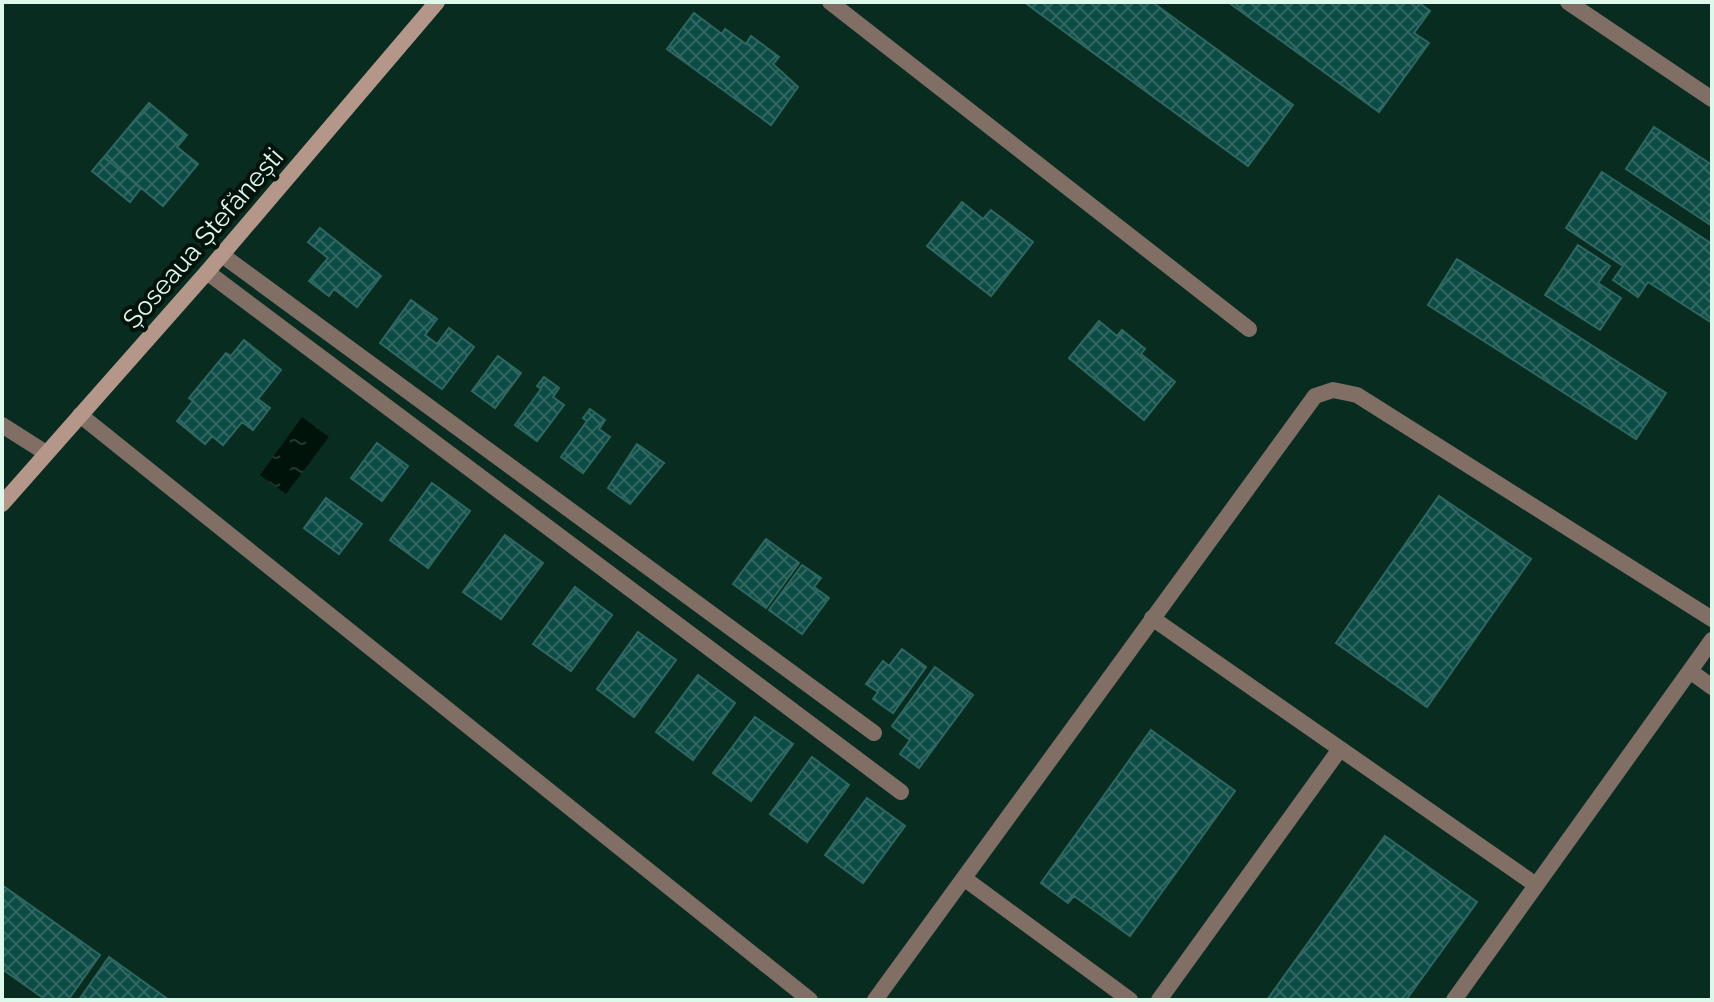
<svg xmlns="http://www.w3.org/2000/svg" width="1714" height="1002" font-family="Raleway,sans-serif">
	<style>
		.water { fill: url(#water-ripples) }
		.building { fill: url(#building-cross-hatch); stroke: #2f6761; stroke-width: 2 }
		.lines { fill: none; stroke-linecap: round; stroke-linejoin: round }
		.service { stroke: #816e65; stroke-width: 16 }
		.minor { stroke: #816e65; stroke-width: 16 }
		.secondary { stroke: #b59789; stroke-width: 16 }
		.labels { text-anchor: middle; stroke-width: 8; stroke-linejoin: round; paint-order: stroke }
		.street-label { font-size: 26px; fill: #dff8ec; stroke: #02130c }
	</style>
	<defs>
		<pattern id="water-ripples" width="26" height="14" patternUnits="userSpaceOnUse" patternTransform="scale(2)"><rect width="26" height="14" fill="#00130a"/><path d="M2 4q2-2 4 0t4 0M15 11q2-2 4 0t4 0" fill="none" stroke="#25362e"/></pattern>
		<pattern id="building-cross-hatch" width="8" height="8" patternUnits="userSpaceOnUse" patternTransform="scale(2)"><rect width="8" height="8" fill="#0d4c46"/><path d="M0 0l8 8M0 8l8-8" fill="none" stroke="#306761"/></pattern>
	</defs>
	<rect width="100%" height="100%" fill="#082d20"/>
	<path class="water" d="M302,417L329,437L286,494L260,475Z"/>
	<path class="building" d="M1024,2H1152L1293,105L1248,166Z
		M1228,2H1418L1430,11L1414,33L1429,43L1379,112Z
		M694,13L722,34L725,29L746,44L751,36L779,57L773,64L798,87L771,125L667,49Z
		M149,103L187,135L177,147L198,164L163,206L104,157Z
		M1654,127L1712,165V226L1626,169Z
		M104,157L141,188L130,202L92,171Z
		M1602,172L1712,244V323L1648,282L1638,297L1613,280L1623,266L1566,228Z
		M962,202L983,219L991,210L1033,242L991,296L927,246Z
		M320,228L381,276L357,307L334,289L329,296L309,281L328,258L308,242Z
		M1578,245L1610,266L1598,283L1621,298L1600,330L1545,295Z
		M1457,259L1666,393L1636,439L1428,305Z
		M411,300L437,319L425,335L437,344L449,328L474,347L442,389L380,343Z
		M1099,321L1117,336L1122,330L1145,349L1141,354L1175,382L1144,420L1069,358Z
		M244,340L281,370L258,399L270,408L253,430L242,422L223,445L212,436L205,444L177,421L193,401L189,398L226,353L231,356Z
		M498,356L521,373L495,408L472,391Z
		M544,377L559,388L553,397L564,405L537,441L515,425L541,389L537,386Z
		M590,409L605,420L599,429L610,437L583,473L561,457L587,421L583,418Z
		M377,443L408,466L382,501L351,478Z
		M637,444L664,463L630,504L608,488Z
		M432,483L470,511L428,568L390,540Z
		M1439,496L1531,559L1427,707L1336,643Z
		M326,498L362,524L339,554L304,528Z
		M505,535L543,563L501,619L463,592Z
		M766,539L799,563L766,608L733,584Z
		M802,565L821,578L814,587L829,598L802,634L769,610Z
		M575,587L612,615L571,671L533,644Z
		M638,632L676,660L634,717L597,689Z
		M902,649L926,667L893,713L873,699L878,692L866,684L883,661L889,666Z
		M935,667L973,695L919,768L900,754L910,740L892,726Z
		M698,675L735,703L693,760L656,732Z
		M755,717L793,744L751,801L713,773Z
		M1151,730L1235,791L1130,936L1074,896L1068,903L1041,883Z
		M812,757L849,785L807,842L770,814Z
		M867,798L905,826L863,883L825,855Z
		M1385,836L1477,902L1406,1000H1267Z
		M2,885L100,955L68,1000H46L2,969Z
		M109,957L169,1000H79Z"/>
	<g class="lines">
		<path class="service" d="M80,415L810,1000
			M1152,618L1536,885
			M1690,671L1712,687
			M965,879L1130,1000
			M875,1000L1315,396L1333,390L1357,395L1712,619
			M1159,1000L1340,749
			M1454,1000L1712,640"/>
		<path class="minor" d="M830,2L1249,329
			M1568,2L1712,99
			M222,255L874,733
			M207,272L901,792
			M2,425L46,453"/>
		<path class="secondary" d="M2,504L207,272L437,2"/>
	</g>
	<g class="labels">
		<g class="street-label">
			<text transform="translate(203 238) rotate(-49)" y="9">Șoseaua Ștefănești</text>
		</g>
	</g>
	<rect width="1714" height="1002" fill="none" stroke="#dff8ec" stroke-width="8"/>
</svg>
